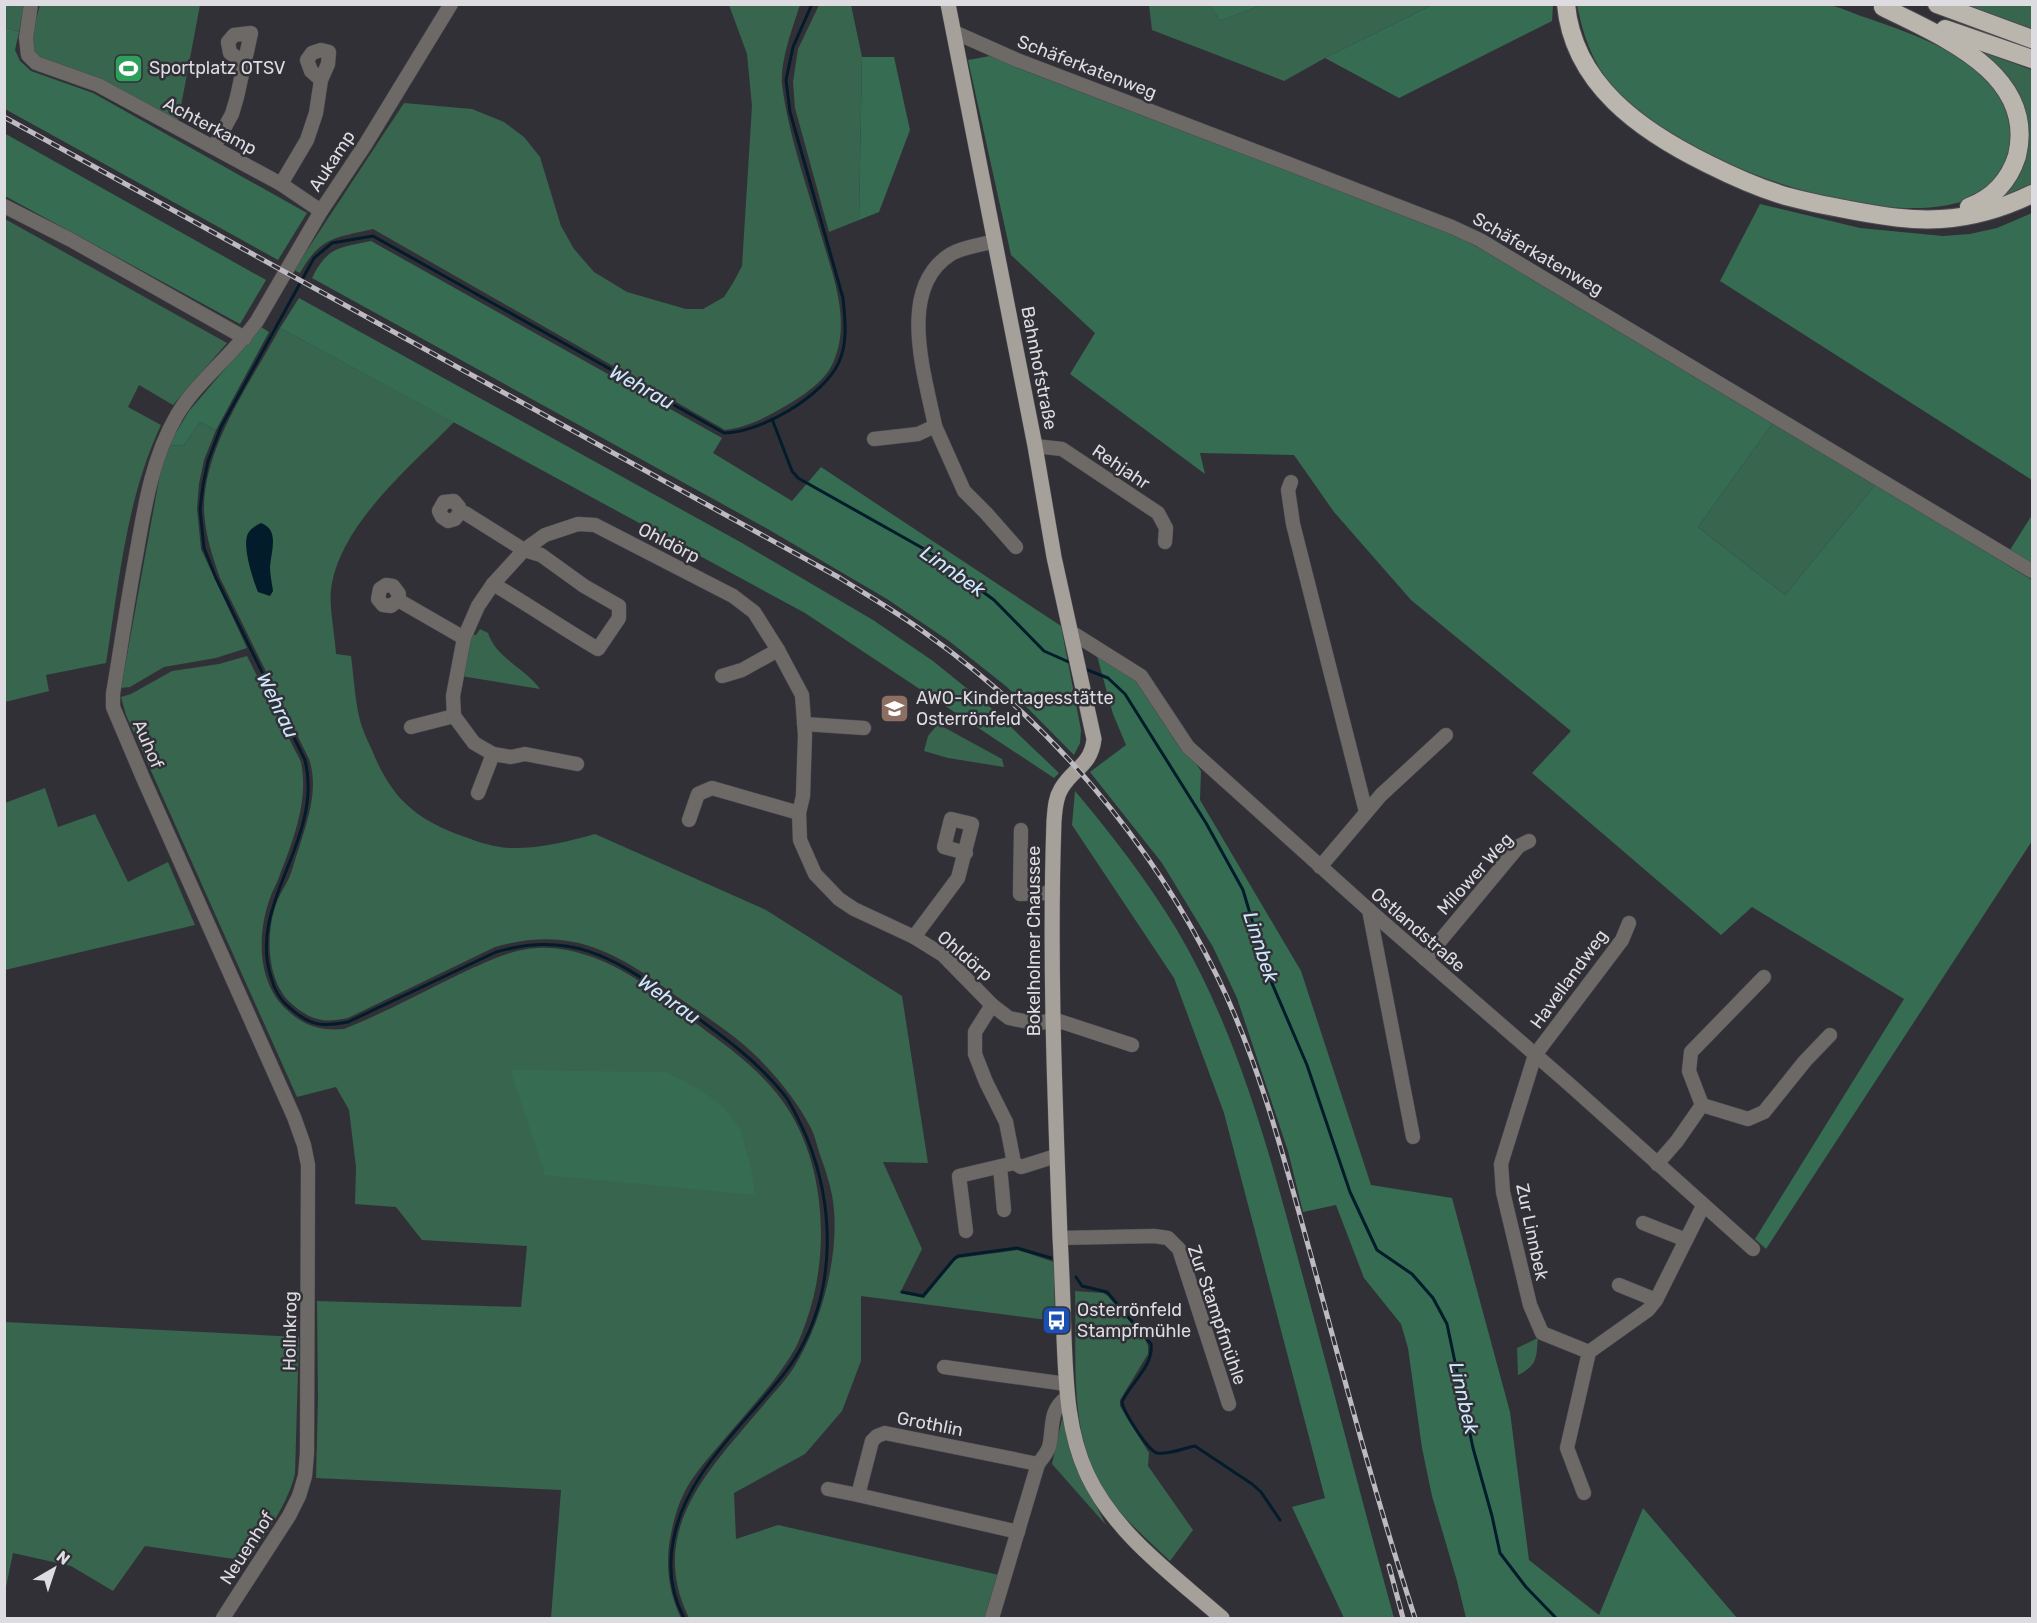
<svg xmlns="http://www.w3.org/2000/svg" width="2037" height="1623" font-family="Rubik,sans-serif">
  <rect width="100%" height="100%" fill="#323037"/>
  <g fill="#37654e">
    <path d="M4,5h20l-5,27 -14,-5z"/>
    <path d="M40,5h160l-22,117 -79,-44 -62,-20c-11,-14 -1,-37 3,-53z"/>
    <path d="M729,5h71c-7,21 -20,57 -18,79 6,50 26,105 40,154 11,38 28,81 13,120 -7,21 -29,36 -48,47 -20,12 -39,22 -62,25l-352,-201c-38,9 -53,8 -73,44l-6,-3 110,-167 68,6 32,13 20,15 16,20 21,69 13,23 20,23 33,20 59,17h17l21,-12 9,-14 9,-17 10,-160 -5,-52z"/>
    <path d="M819,5h32l11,52 -3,163 -30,12 -34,-124 -2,-26 5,-33z"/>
    <path d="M1149,5h61l10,16 42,-16h170l-107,53 -41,23 -132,-51z"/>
    <path d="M1959,5h73v26z"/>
    <path d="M1974,49l58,21v120l-51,21 46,-84c-5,-40 -22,-55 -53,-78z"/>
    <path d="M5,219l222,124 -54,62 -34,-20 -11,22 33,18c-35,74 -42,158 -55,238l-60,12 3,16 -44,11z"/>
    <path d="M280,328l174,94c-44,45 -115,103 -123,168 -2,18 4,45 5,64l15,2c3,22 4,47 10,68 3,9 7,18 11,26 19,48 44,70 93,87 13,5 29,10 44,11 29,1 58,-6 86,-14l171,76 136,86 26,167 -45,-1 39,87 -22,44 24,5 31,-38 4,-2 59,-8 36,12 1,59 -194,-25v65l-19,50 -37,43 -71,39 2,46 42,-14 221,50 -14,43h-296c-44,-90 24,-152 77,-216 9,-11 19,-21 27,-33 29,-46 49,-119 39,-174 -3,-14 -7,-27 -12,-40 -3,-9 -5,-19 -9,-27 -12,-23 -29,-45 -47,-64 -26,-28 -61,-49 -92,-71 -59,-43 -103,-67 -177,-46l-147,71c-24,5 -36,3 -55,-13 -28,-23 -28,-75 -15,-106 3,-7 8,-14 11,-21 4,-9 6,-20 10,-30 9,-29 20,-59 10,-89l-89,-181c-8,-23 -15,-44 -16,-68 -1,-63 47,-128 76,-182z"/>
    <path d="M1775,420l101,64 -91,111 -87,-68z"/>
    <path d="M200,422l16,8 -12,30 -5,24 -2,24 4,41 46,99 -31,10 -52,9 -34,20 -9,1 41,-225 6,-17 16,-1z"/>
    <path d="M480,629l8,4c8,25 37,35 52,56l-79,-13 8,-42 7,1z"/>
    <path d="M247,656l54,106c8,39 -8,79 -22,115 -2,7 -7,14 -9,21 -13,36 -13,84 16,111 17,17 35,22 58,20 40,-16 79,-37 118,-56 24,-11 49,-24 76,-25 16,-1 33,2 48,7 46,14 85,50 123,78 26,19 53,40 72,66 45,60 50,154 25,223 -3,8 -6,17 -10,25 -21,37 -53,69 -80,102 -12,14 -24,28 -32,44 -8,16 -12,34 -15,52 -3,26 1,50 12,73h-130l10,-128 -245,-12 2,-79 -1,-98 204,6 6,-61 -105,-6 -26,-33 -41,-3 1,-37 -7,-57 -13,-23 -39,10 -171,-382 -5,-18 10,-3 41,-23 47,-7z"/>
    <path d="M938,724l64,35 2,8 -56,-9 -24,-7 4,-15z"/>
    <path d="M45,788l13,39 37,-13 33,68 40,-20 27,63 -190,45 -1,-138 2,-1 -1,-28z"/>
    <path d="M1075,1291l28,2 5,3 37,43 3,7v8l-28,46v6l29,47 -1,13 45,64 -23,31c-24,-23 -52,-46 -69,-75 -33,-57 -24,-132 -26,-195z"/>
    <path d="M5,1322l294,15 -4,137c-8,32 -29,59 -47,87l-103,-15 -32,45 -42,-25 -58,-13 -8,39z"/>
    <path d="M1538,1338c-2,20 0,27 -20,37l-1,-27z"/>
    <path d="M1062,1419h3l18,61 23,45 -54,-61z"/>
  </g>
  <g fill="#356c52">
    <path d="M1210,5h52l-42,16z"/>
    <path d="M1432,5h121l-1,16 -153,77 -74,-40z"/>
    <path d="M1577,5c57,0 113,0 170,0 17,0 35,0 53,0 8,0 18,-2 26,0 12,1 24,7 35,11 44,15 93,32 128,63 6,5 20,28 22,36 1,6 0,14 1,21 0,24 -14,49 -36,60 -87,43 -305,-37 -364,-110 -20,-24 -29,-51 -35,-81z"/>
    <path d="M5,27l14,5 -4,18 5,11 11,10 62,22 214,120 -29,47 -273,-151z"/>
    <path d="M990,56l460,177 29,15 296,172 -77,107 87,68 91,-111 156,96v261l-266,408 -11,-10 149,-240 -152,-92 -31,28 -189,-162 39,-42 -160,-131 -77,-88 -40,-57 -94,-2 5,21 -135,-100 25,-41 -84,-78 -43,-195z"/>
    <path d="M862,57h32l16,73 -31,82 -20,8z"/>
    <path d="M4,133l262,147 -26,44 -235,-128z"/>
    <path d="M1760,204l100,24 83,8 27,-2 27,-6 35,-15v267l-312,-199z"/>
    <path d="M371,241l351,197 -9,15 79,48 29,-34 240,159 20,104 -1,13 -6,12 -67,-68 -58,-46 -62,-42 -121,-71 -454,-250c16,-32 27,-30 59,-37z"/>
    <path d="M299,298l443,245 131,77 60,41 58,47 68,65 -5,5 -249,-165 -525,-285z"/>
    <path d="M261,327l8,5 -53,98 -16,-8 -16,23 -16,1 21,-35z"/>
    <path d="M2032,515v48l-22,-13z"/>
    <path d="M1097,656l39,23 65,92 -1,29 101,171 70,214 81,13 58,214 19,148 70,55 44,-107 94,110h-271l-9,-37 -25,-85 -10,-48 -14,-100 -7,-24 -37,-46 -28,-73 -33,7 -15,-61 -51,-153 -24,-51 -51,-84 -72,-91 36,-27 -13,-31z"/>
    <path d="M1075,791c37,44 72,89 102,139 59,100 90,214 120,325 33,121 64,243 97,363h-50l-52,-111 33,-9 -101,-385 -50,-135 -102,-153z"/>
    <path d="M510,1070l156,2 28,14 26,18 20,24 11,39 4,28 -210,-20z"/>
  </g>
  <path fill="#031c2b" d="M261,523c19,7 10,28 9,44 0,8 2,16 3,24l-3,5 -12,-4c-5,-12 -15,-43 -11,-56 2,-7 8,-10 14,-13z"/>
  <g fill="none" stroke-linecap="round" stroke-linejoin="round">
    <g stroke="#031c2b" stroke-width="3">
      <path d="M772,419l20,52 6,7 128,72 68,50 50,51 27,12"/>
      <path d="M1085,669l23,9 17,16 81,129 37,67 25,84 39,91 43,127 27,58 35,24 21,24 14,26 26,124 19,68 8,37 26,34 30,31"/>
      <path d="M1076,1277l6,9 25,6 44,52c3,22 -21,39 -29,58 1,9 26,49 35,51 11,2 27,-5 38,-7l57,38 9,8 19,28"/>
      <path d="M902,1292l21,4 31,-37 4,-3 59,-8 34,10"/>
      <path d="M684,1618c-12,-23 -16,-49 -11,-76 10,-60 57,-104 95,-149 12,-14 24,-28 33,-45 35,-64 33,-143 6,-210 -6,-13 -13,-29 -21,-41 -31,-40 -75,-69 -116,-99 -57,-42 -102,-67 -174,-46l-148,70c-26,5 -38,4 -58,-14 -10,-8 -16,-19 -19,-31 -18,-56 21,-105 33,-158 5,-20 6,-39 1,-59l-89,-182 -12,-30 -4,-39 3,-24 5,-24 13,-34 93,-169 18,-15 41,-7 351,197c36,0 100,-37 115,-71 9,-20 6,-43 4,-64l-53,-186 -4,-32 7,-33 19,-43"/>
    </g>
    <defs>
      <g id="minor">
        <path d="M31,4l-5,34 2,17 8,8 62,22 183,99 40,27"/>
        <path d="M954,32l63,28 267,102 168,65 28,13 552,331"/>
        <path d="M214,147l18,-33 5,-17 14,-64 -17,2 -6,7 2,11 6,4 9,2"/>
        <path d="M281,184l26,-44 9,-27 5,-33 7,-16 1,-12 -8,-2 -9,3 -5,7 4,11 10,9"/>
        <path d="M4,206l67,34 174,98"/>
        <path d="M935,426l29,65 22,22 30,34"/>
        <path d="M874,439l44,-5 17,-8c-10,-51 -39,-138 16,-172 12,-7 30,-9 44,-13"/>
        <path d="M1035,446l27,3 96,64 8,15 -1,14"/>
        <path d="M1291,482l-3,8 5,34 73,288"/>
        <path d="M460,512l-5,7 -7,2 -6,-4 -3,-6 5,-9 10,-1 5,6 1,5 5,1 59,37 17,5 43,31 35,20v12l-21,31c-36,-21 -69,-44 -105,-65"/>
        <path d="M398,600l1,-6 -6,-8 -7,-1 -6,4 -2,10 5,6 8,1 7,-6 66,38"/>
        <path d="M1071,632l70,44 47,71 181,163 200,174 184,165"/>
        <path d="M722,676l20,-6 36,-20"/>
        <path d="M804,724l60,4"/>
        <path d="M411,727l43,-11"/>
        <path d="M577,764l-52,-10 -14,3 -18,-3 -19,-11 -20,-27 -1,-20 11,-58 14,-32 15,-22 31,-34 21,-15 33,-11 17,1 138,71 21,16 24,38 24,45 3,40 -2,61 -4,17 1,27 15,34 24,25 15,10 60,28 29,18 49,50 17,13 29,6 15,-5 79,26"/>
        <path d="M478,793l15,-39"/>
        <path d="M689,820l9,-26 14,-6 87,25"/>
        <path d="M1021,830l-1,64 33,-1"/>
        <path d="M1320,867l61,-72 65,-60"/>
        <path d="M1369,910l44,227"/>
        <path d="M914,937l44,-59 14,-54 -21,-5 -7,28 22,6"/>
        <path d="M1425,959l94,-113 10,-5"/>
        <path d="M992,1005l-17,27v22l11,28 20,40 8,41"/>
        <path d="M1702,1105l-13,-34 2,-19 73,-75"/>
        <path d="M1657,1164l20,-23 25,-36 46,14 16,-7 41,-51 25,-26"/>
        <path d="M1000,1167l4,43"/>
        <path d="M1643,1223l43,17 -30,60"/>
        <path d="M966,1231l-7,-55 55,-13 7,4 35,-11"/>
        <path d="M1060,1238l94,-2 14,2 11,11 50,155"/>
        <path d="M1686,1240l17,-34"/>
        <path d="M1589,1352l59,-42 8,-10 -37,-15"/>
        <path d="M944,1367l122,17"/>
        <path d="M828,1489l30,6"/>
        <path d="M1584,1493l-17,-45 22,-96 -47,-19 -12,-28 -27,-113 -2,-28 34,-109 87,-115 7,-17"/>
        <path d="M1018,1532l-160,-37 14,-54 5,-5 8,-3 153,31"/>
        <path d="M223,1618l66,-102 10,-20 6,-20 2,-23 1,-288 -4,-20 -10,-28 -151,-339 -30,-71v-13c8,-48 15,-96 24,-144 8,-46 16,-94 40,-135 21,-35 56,-60 80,-94l64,-110 44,-66 86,-141"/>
        <path d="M992,1618l46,-154c4,-5 9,-11 11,-17 5,-19 -1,-36 17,-49"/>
      </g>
      <path id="major" d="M948,4l87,442 19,111 40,182c-3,27 -21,29 -33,50 -6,10 -6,21 -7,32 -5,139 1,277 6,416 2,33 3,67 4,100 2,46 3,94 23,137 28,60 86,101 135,144"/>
      <g id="highway">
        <path d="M1566,4c7,80 75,127 142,160 22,11 46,22 71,30 25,8 50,12 76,17 27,5 57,10 86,8 32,-2 62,-11 91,-25"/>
        <path d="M1937,4l95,35"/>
        <path d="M1883,7c57,29 154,66 134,149 -8,25 -24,42 -48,51"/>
        <path d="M1945,29l87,30"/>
      </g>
    </defs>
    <use href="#minor" stroke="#4d4c52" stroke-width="15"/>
    <use href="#major" stroke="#4d4c52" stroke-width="16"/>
    <use href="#highway" stroke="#4d4c52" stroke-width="20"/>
    <use href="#minor" stroke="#6c6966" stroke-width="14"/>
    <use href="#major" stroke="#a5a099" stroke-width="15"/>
    <use href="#highway" stroke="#bbb6ad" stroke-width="18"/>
    <defs>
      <g id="rail">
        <path d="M4,117l836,461c30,19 60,36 88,57 122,87 223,206 289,341 43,88 68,186 94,280 33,122 65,243 104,362"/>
        <path d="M1389,1566l14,52"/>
      </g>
    </defs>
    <use href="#rail" stroke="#bdbbc1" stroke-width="5"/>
    <use href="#rail" stroke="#323037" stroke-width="3" stroke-dasharray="9" stroke-linecap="butt"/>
  </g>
  <defs>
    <symbol id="stadium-square" viewBox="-11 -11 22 22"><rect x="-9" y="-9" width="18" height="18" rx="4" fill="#2e9e5b" stroke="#323037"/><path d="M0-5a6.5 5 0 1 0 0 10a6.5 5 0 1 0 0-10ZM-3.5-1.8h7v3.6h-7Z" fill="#fff"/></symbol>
    <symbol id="school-square" viewBox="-11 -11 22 22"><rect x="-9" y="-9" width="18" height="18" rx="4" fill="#8d6e63" stroke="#323037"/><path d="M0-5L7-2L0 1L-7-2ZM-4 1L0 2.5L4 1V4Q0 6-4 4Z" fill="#fff"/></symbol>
    <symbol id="bus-square" viewBox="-11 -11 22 22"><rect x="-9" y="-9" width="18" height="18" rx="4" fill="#1a4fb4" stroke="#323037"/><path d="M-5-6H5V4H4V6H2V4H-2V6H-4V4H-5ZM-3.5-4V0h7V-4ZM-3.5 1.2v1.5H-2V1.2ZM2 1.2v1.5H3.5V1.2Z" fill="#fff"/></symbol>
  </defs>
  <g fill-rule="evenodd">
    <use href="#stadium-square" x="112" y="52" width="33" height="33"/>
    <use href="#school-square" x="878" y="692" width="33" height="33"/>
    <use href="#bus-square" x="1040" y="1304" width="33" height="33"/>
  </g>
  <g text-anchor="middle" stroke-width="5" stroke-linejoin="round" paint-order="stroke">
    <g font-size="18" fill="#dddce1" stroke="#323037">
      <text transform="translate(1087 67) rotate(21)" y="6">Schäferkatenweg</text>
      <text transform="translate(210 126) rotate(28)" y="6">Achterkamp</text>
      <text transform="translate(332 161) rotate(-57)" y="6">Aukamp</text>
      <text transform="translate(1538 254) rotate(30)" y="6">Schäferkatenweg</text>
      <text transform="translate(1039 368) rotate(79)" y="6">Bahnhofstraße</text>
      <text transform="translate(1121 467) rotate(34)" y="6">Rehjahr</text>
      <text transform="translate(669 543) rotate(27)" y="6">Ohldörp</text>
      <text transform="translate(148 744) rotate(67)" y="6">Auhof</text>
      <text transform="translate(1475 874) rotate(-48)" y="6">Milower Weg</text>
      <text transform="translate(1418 930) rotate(41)" y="6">Ostlandstraße</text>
      <text transform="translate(1034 941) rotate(-90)" y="6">Bokelholmer Chaussee</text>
      <text transform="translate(965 956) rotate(41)" y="6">Ohldörp</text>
      <text transform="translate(1569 979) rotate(-54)" y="6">Havellandweg</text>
      <text transform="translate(1532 1232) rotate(78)" y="6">Zur Linnbek</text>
      <text transform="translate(1217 1315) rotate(71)" y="6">Zur Stampfmühle</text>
      <text transform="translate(290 1331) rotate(-89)" y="6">Hollnkrog</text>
      <text transform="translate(930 1424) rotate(11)" y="6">Grothlin</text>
      <text transform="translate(247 1548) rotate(-57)" y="6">Neuenhof</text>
    </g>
    <g font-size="18" fill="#dddce1" stroke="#323037" text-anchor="start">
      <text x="149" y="74">Sportplatz OTSV</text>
      <text x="916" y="704">AWO-Kindertagesstätte<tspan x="916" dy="21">Osterrönfeld</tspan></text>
      <text x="1077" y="1316">Osterrönfeld<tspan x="1077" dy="21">Stampfmühle</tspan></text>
    </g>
    <g font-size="20" font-style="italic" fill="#cce9fd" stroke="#323037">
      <text transform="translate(642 387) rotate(29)" y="7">Wehrau</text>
      <text transform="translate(953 571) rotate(35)" y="7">Linnbek</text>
      <text transform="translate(278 705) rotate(64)" y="7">Wehrau</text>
      <text transform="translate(1261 947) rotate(72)" y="7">Linnbek</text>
      <text transform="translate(669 999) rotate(35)" y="7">Wehrau</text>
      <text transform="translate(1464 1398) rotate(77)" y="7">Linnbek</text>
    </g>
  </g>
  <rect width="2037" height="1623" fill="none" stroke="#dddce1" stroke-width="12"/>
  <g transform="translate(54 1569) rotate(39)" stroke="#323037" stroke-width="4.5" paint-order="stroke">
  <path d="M0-4.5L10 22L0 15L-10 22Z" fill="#dddce1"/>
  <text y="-9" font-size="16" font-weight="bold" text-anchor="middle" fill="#dddce1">N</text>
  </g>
</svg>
